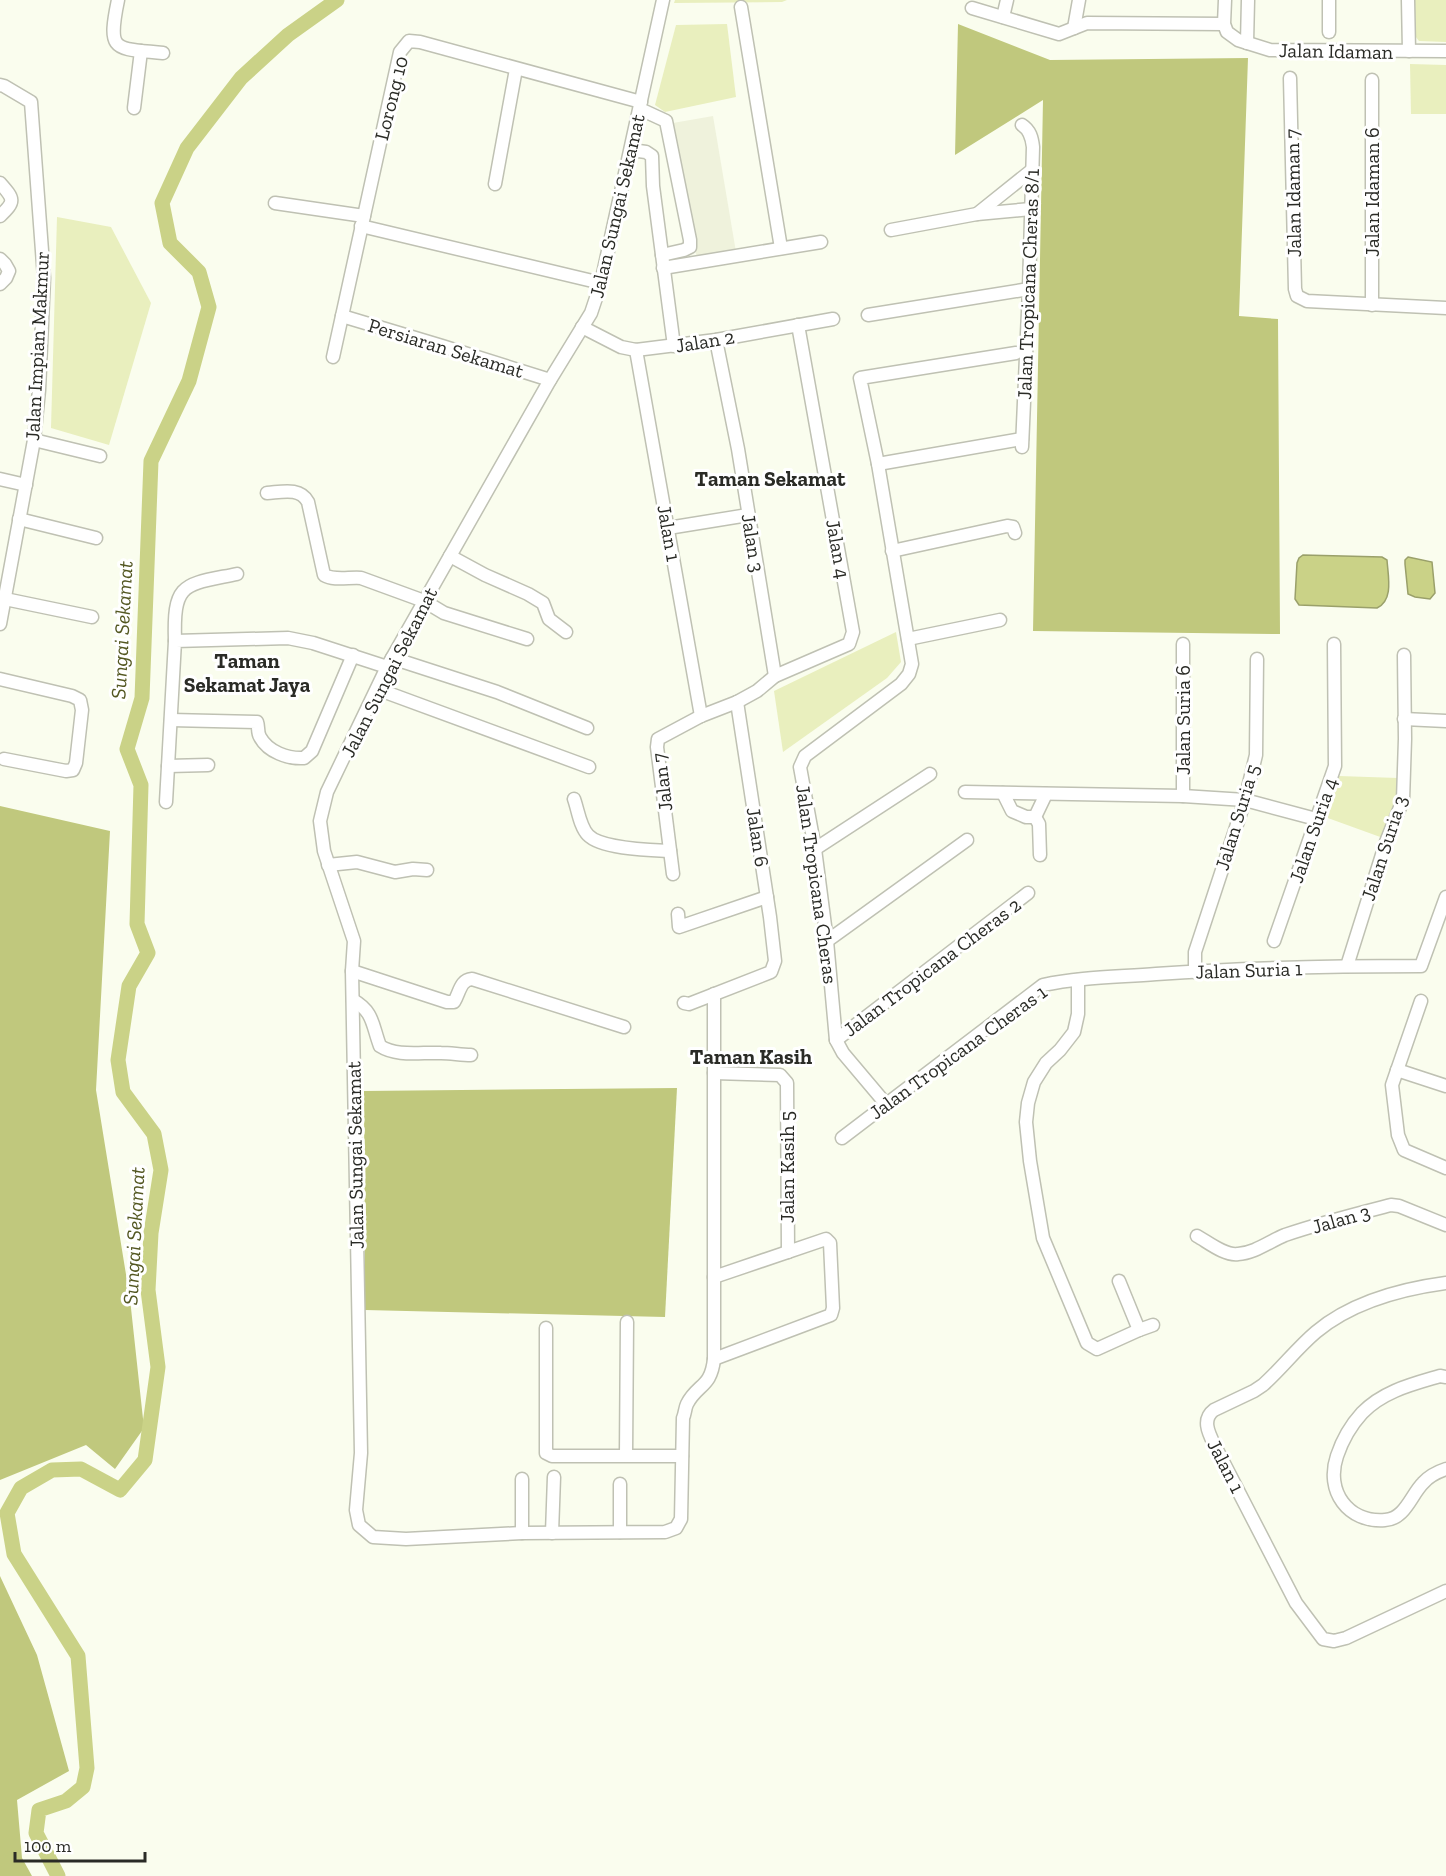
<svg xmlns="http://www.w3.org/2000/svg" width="1446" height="1876" font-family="'Zilla Slab',serif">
  <rect width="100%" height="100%" fill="#fafdee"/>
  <path fill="#eff2dc" d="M713,116l23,136 -39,7 -24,-136z"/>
  <g fill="#e9efbe">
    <path d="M675,0h112l-5,2 -108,1z"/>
    <path d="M1412,0h34v42l-27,-1 -7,-9z"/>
    <path d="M727,24l9,73 -71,15 -10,-7 21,-80z"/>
    <path d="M1410,64l36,1v49h-35z"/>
    <path d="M57,217l54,10 40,76 -42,142 -58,-17z"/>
    <path d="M896,632l5,30 -14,16 -104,74 -9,-61z"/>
    <path d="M1339,776l59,2v19l-15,41 -58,-21z"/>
  </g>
  <g fill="#c0c87d">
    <path d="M958,24l92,36 198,-2 -9,258 39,3 2,315 -247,-3 10,-531 -88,55z"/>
    <path d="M0,806l110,25 -14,259 34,209 14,129 -29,41 -29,-24 -86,35z"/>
    <path d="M677,1088l-12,229 -300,-7 -1,-219z"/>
    <path d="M0,1576l37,79 32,116 -52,29 5,58 10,18h-32z"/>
  </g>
  <g fill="#cad287" stroke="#9aa06a" stroke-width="1.5">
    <path d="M1303,555l79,2 5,3c1,16 7,40 -10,48l-78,-3 -4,-6 2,-36 2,-5z"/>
    <path d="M1408,557l24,5 3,31 -5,6 -15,-2 -7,-3 -3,-30v-4z"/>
  </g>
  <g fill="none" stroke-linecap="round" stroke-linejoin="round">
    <path stroke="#cad287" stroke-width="15" d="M58,1876l-22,-43 3,-23 27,-9 17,-14 4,-19 -9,-112 -64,-102 -7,-41 14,-25 31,-18 29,-1 39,21 25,-30 13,-93 -10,-77 3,-57 10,-63 -7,-36 -31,-42 -5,-32 11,-74 19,-33 -11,-29 4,-139 -14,-36 15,-51 9,-237 38,-80 20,-74 -10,-35 -29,-29 -8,-40 25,-55 54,-70 47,-43 49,-35"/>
    <defs>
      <g id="minor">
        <path d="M118,0c-11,53 -4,48 45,53"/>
        <path d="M663,0l-62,283 -10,30 -41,67 -163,287 -60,125 -7,29 4,30 30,90 -2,30 9,482 -5,57 3,15 14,12 33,2 116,-6 143,-1 11,-4 5,-9 2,-101c2,-4 2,-10 4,-14 10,-20 24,-16 27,-45v-365"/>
        <path d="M1225,0l-1,24 3,8 11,8 32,10 176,1"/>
        <path d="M1408,0l1,51"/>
        <path d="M741,7l40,241"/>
        <path d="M972,8l87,26 28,-11 137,1"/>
        <path d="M1003,17l4,-17"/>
        <path d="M1074,28l5,-28"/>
        <path d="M1329,32v-32"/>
        <path d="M1247,43l1,-43"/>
        <path d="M1290,78l5,211 2,7 10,5 139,7"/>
        <path d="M1372,80v225"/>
        <path d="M0,85l4,1 27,16 13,176 -5,112 -5,50 -34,184"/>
        <path d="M134,108l7,-57"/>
        <path d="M640,109l26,12 24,119v7l-6,3 -22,5"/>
        <path d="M1022,125c8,5 10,13 11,22l-4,142 -7,158"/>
        <path d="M631,150l15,2 6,4 1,30 21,160"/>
        <path d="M0,183c14,16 16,18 0,33"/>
        <path d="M495,184l21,-115"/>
        <path d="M275,203l89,13"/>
        <path d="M977,214l55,-44"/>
        <path d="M361,226l240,57"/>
        <path d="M891,230l86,-16 54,-5"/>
        <path d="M0,259l5,5 4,7 -3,7 -6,6"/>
        <path d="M663,268l158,-26"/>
        <path d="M868,315l161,-26"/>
        <path d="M342,316l100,30 108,34"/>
        <path d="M582,327l39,20 15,3 80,-10 117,-21"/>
        <path d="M716,340l22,109 37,227"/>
        <path d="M636,350l65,366"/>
        <path d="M333,357l67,-305 9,-11 11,1 221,60"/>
        <path d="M34,440l66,16"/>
        <path d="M878,464l144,-25"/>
        <path d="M0,479l26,6"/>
        <path d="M267,493c15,-1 33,-6 41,9l16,73c10,6 25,2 37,3l63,23 20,12 83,26"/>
        <path d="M19,519l77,19"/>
        <path d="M668,528l80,-13"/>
        <path d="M892,551l115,-25 6,1 2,6"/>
        <path d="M450,556l35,19 43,19 15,9 6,16 17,13"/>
        <path d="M5,599l87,18"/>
        <path d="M908,639l92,-19"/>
        <path d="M175,641c-2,-60 9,-56 62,-67"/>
        <path d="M392,658l105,34 90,36"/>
        <path d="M0,679l72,17 8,4 2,10 -6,53 -3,7 -7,1 -62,-12"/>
        <path d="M377,689l212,78"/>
        <path d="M1404,719l42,2"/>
        <path d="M171,720l86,2c2,5 0,10 3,15 8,15 28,22 44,21l8,-7 41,-96"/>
        <path d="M168,766l40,-1"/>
        <path d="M965,792l218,4 62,4 71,19"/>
        <path d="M1003,793l9,18 14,6h9l11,-23"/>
        <path d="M1183,796v-152"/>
        <path d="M574,799c4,11 6,28 14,36 13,14 63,15 82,16"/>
        <path d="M166,802l9,-161 113,-3 25,5 74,24"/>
        <path d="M1035,817l4,7 1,31"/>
        <path d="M815,849l115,-75"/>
        <path d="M328,865l29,-3 38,10 18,-3 14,1"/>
        <path d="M673,874l-16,-127 1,-8 43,-23 36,-14 20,-11 18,-15 74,-32 4,-12 -55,-307"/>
        <path d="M678,914l1,13 88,-30"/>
        <path d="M827,941l140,-101"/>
        <path d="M1274,941l61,-175 -1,-122"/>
        <path d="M1347,966l39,-124 17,-42 2,-61 -1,-84"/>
        <path d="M352,971l95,31h7c6,-10 6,-22 18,-23l152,48"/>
        <path d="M1195,972v-20l50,-152 11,-45 1,-96"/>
        <path d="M1078,980v34l-4,18 -14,18 -14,13 -12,19 -6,21 -2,19 4,39 13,77 44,105 10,6 42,-19 -20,-49"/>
        <path d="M353,1000c21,12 19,25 27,46 17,11 41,6 61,7 10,0 20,2 30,2"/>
        <path d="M1421,1001l-29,84 6,50 6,15 42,18"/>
        <path d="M684,1003l5,1 82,-32 4,-11 -5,-44 -33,-215"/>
        <path d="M836,1040l192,-147"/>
        <path d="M1397,1070l49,16"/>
        <path d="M714,1073l66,2 7,8 1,169"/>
        <path d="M886,1104l-43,-51 -7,-13 -9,-99 -12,-92 -15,-82 5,-11 96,-72 8,-10 3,-10 -34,-200 -18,-86 156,-25"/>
        <path d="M842,1138l201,-153c36,-8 75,-8 113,-11 88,-6 176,-8 265,-8l25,-69"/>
        <path d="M1197,1236c11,6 28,20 41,18 17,-1 32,-13 47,-19 35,-12 71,-21 106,-30l8,1 47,19"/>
        <path d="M714,1277l112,-38 4,4 3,65 -2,7 -117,44"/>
        <path d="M1446,1283c-45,6 -94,19 -130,49 -19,16 -34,36 -53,53l-9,6 -40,19c-12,9 -6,22 0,34l82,159 27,36 11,2 12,-3 100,-47"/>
        <path d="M546,1328v125l6,3h130"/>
        <path d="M1139,1330l14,-5"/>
        <path d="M1446,1377l-6,-1c-27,8 -57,15 -78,37 -11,12 -20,28 -25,43 -12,35 11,67 48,64 20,-1 26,-25 38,-37 6,-7 14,-11 23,-14"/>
        <path d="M626,1455l1,-133"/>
        <path d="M522,1479v54"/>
        <path d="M620,1532v-48"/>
        <path d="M552,1533l2,-56"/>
      </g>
    </defs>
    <use href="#minor" stroke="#bfc1b3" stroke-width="15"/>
    <use href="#minor" stroke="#fff" stroke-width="12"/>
  </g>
  <g text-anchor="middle" stroke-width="6" stroke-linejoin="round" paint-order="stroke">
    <g font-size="20" fill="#2a2b26" stroke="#fff">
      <text transform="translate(1336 51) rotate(1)" y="7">Jalan Idaman</text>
      <text transform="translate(391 98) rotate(-76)" y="7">Lorong 10</text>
      <text transform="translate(1372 192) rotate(-90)" y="7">Jalan Idaman 6</text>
      <text transform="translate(1293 193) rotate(-91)" y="7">Jalan Idaman 7</text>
      <text transform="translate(617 206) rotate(-77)" y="7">Jalan Sungai Sekamat</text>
      <text transform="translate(1028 284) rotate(-88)" y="7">Jalan Tropicana Cheras 8/1</text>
      <text transform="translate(705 341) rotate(-9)" y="7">Jalan 2</text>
      <text transform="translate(37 346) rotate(-87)" y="7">Jalan Impian Makmur</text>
      <text transform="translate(446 348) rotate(17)" y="7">Persiaran Sekamat</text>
      <text transform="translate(669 533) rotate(80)" y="7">Jalan 1</text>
      <text transform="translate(753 543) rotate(81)" y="7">Jalan 3</text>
      <text transform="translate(838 549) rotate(80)" y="7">Jalan 4</text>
      <text transform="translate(389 672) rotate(-63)" y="7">Jalan Sungai Sekamat</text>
      <text transform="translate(1183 720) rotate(-90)" y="7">Jalan Suria 6</text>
      <text transform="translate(662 782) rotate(-97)" y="7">Jalan 7</text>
      <text transform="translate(1237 817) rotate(-73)" y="7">Jalan Suria 5</text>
      <text transform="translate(1313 830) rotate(-71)" y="7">Jalan Suria 4</text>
      <text transform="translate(758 837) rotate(81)" y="7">Jalan 6</text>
      <text transform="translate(1384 848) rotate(-72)" y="7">Jalan Suria 3</text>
      <text transform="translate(817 884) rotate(82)" y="7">Jalan Tropicana Cheras</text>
      <text transform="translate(932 967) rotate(-37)" y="7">Jalan Tropicana Cheras 2</text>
      <text transform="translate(1249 970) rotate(-2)" y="7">Jalan Suria 1</text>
      <text transform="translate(958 1052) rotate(-36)" y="7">Jalan Tropicana Cheras 1</text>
      <text transform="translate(355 1155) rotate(-91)" y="7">Jalan Sungai Sekamat</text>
      <text transform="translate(787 1167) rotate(-90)" y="7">Jalan Kasih 5</text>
      <text transform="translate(1341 1219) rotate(-16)" y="7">Jalan 3</text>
      <text transform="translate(1226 1466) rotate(63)" y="7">Jalan 1</text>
    </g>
    <g font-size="21" font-weight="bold" fill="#2a2b26" stroke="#fff">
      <text x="770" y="486">Taman Sekamat</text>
      <text x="247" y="668">Taman<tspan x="247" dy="24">Sekamat Jaya</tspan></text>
      <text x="751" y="1064">Taman Kasih</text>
    </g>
    <g font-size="21" font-style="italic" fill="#535721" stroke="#fff">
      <text transform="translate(122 630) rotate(-87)" y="7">Sungai Sekamat</text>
      <text transform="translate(134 1236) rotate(-87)" y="7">Sungai Sekamat</text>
    </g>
  </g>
  <path d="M15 1852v9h130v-9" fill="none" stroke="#2a2b26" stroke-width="3"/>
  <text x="24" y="1852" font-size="18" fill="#2a2b26" stroke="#ffffff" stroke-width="4.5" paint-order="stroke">100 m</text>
</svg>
